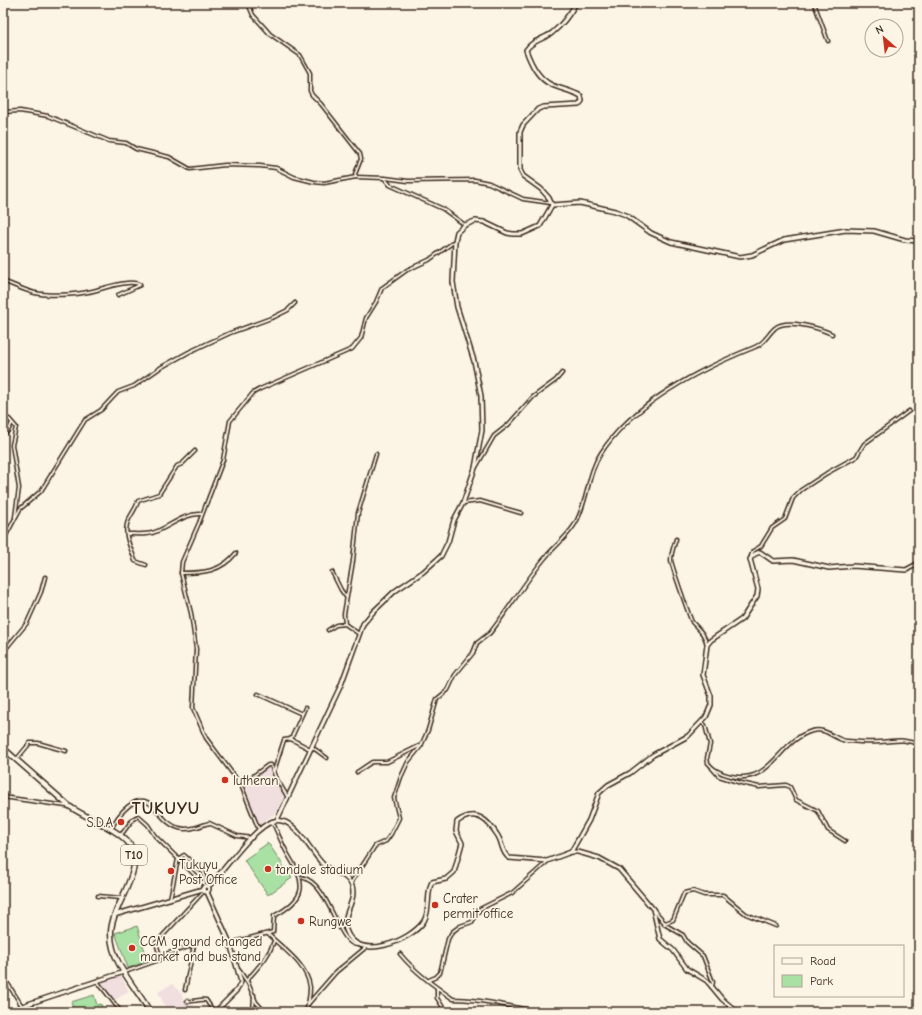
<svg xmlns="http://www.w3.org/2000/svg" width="922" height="1015" font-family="'Comic Neue',sans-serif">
  <rect width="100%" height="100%" fill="#fcf5e5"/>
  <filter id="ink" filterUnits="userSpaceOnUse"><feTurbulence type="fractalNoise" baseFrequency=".025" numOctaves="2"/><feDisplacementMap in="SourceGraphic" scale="8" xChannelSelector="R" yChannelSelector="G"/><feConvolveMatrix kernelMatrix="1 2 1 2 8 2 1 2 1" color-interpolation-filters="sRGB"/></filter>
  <g filter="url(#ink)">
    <g fill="#f1dfe0">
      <path d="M268,766l17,29 -8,17 -18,13 -15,-41z"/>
      <path d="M119,971l10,21 -16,9 -12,-21z"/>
      <path d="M172,984l10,10 2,8 7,3 6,7h-40l9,-4 -8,-16z"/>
    </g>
    <g fill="#a9e0a4" stroke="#728561">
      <path d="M268,843l24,35 -24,17 -24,-35z"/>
      <path d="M137,926l11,35 -20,7 -13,-35z"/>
      <path d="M94,995l3,10 4,-1 2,8h-24l-1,-2 -4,1 -3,-9z"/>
    </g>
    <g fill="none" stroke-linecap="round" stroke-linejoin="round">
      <defs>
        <g id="street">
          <path d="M253,3l-3,5 3,7 17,19 30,21 10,18v18l2,4 9,9 39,50 1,5 -6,15 1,3"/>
          <path d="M814,3l14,38"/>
          <path d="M3,112l17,-1 28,5 61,25 17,2 10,6 33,8 21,12 35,-4 35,1 16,2 18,9 20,5 10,1 32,-6 28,1 6,7 53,24 22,16"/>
          <path d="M385,178l23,3 67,-1 14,3 34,16 28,4"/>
          <path d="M3,281c10,4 23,10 32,12 14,3 39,2 53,-1 12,-2 42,-14 52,-7l-22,10"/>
          <path d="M3,418l6,1 7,8 -4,18 7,43 -4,29"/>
          <path d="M3,434l5,-3 4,-8"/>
          <path d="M476,467l18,-31 14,-11 25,-28 23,-17 6,-7"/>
          <path d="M463,503l17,-2 41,12"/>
          <path d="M127,534c8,0 18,1 25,-1 17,-5 31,-20 49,-19"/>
          <path d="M676,539c-2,7 -5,14 -5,21 0,4 19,58 21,62 7,8 13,12 15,23"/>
          <path d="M3,541l17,-32 21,-18 44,-71 16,-10 17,-18 16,-6 26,-18 29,-16 41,-19 44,-16 14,-7 7,-7"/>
          <path d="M751,556l2,-5 8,-5 11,-18 13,-9 8,-21 8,-8 26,-17 29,-16 8,-13 45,-33"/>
          <path d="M146,565l-11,-4c-3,-12 -11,-23 -8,-37 2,-8 9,-14 11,-23l21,-7 18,-28 5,-2 13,-13"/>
          <path d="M332,572l9,18 5,7"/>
          <path d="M181,573c22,0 40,-1 55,-20"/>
          <path d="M328,630l8,-5 9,-1"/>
          <path d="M359,634l-14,-10 -1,-10 9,-53 5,-48 18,-59"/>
          <path d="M3,652l24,-29 14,-31 4,-15"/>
          <path d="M258,694l44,20"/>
          <path d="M702,723l3,2 5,19 -3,14 1,5c6,8 14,11 23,13 41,9 47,-35 81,-45 15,-4 22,9 35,10 11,1 22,2 33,1 15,-1 25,-4 39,3"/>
          <path d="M291,739l14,-31"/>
          <path d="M312,747l15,11"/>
          <path d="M16,760l14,-17h8l28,8"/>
          <path d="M712,768l7,8 22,7 18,4 27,-2 4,2 6,13 22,11 10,19 17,11"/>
          <path d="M274,771l10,-31 7,-1 19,10"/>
          <path d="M357,772l15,-10h15l32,-16"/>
          <path d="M241,785l27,-20h3l4,11 12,20"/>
          <path d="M3,797l63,9"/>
          <path d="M111,829c7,-14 25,-39 42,-23 7,8 15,19 26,22 10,3 21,-2 30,-5l28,13 15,2"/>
          <path d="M259,830l-18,-45 -35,-47 -13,-30 3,-59 -5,-36 -10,-40 1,-11 17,-39 24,-63 7,-39 23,-28 7,-4 92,-40 9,-11 5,-20 10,-16 6,-14 25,-18 22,-10 26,-19"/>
          <path d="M121,835l12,-16 5,-3 10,9 7,11 51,50"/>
          <path d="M301,877c30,6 36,69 57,68"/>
          <path d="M351,883l24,-37 11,-5 5,-7 8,-16 -5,-20 7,-21 7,-15 13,-16 7,-16 9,-31 11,-9 7,-15 18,-22 4,-10 13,-10c19,-24 35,-51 55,-75 10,-12 22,-21 30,-34 13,-22 12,-50 26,-71 33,-51 99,-84 154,-106 10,-4 13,-13 20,-19 11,-10 44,0 57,6"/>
          <path d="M98,896l23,2"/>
          <path d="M170,899l8,-40 6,-4 20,18v11"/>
          <path d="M653,909l8,9"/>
          <path d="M661,919l4,4 8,-3 11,-27 9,-2 11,4h19l23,19 30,12"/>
          <path d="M664,924l19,11 4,7 16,14 10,26 -1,4"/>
          <path d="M268,934c15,15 39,30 42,53 0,7 -2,18 -4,25"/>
          <path d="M230,943l43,-11 1,-16c30,-16 34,-30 16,-58 -7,-11 -12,-25 -18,-37"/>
          <path d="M400,954c16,19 33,31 53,45 20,0 37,3 56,7 10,3 19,2 28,6"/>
          <path d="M160,956l34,-11 -9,45"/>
          <path d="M239,970l9,13 8,19 9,10"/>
          <path d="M125,972l34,-12 1,-4 -4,-13 48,-52"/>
          <path d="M3,976l19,30"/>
          <path d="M247,980c10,-12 22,-23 27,-39"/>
          <path d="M429,980l7,-3 4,-4 8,-34 4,-7 8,-6 12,-4 8,-13 32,-16 35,-31"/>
          <path d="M97,981l24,31"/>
          <path d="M437,988v10l9,14"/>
          <path d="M187,1001c7,1 12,-2 19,-1l8,12"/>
          <path d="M308,1004l28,-32 29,-24"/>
          <path d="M221,1012v-6"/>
          <path d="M253,1012l1,-17"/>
        </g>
        <g id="secondary">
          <path d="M552,205l28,-2 35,8 11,4 25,18 20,9 69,15 12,-2 32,-15 62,-10 28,1 31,9 14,1"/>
          <path d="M277,820l64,-135 22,-61 10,-12 22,-21 28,-19 18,-16 7,-14 6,-22 9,-17 12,-35 7,-38 -1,-34 -7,-35 -17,-54 -4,-25 2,-41 2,-9 8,-7 10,-4 9,1 23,11 6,1h9l18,-8 12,-21 -3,-7 -8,-9 -18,-13 -3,-6v-38l3,-7 15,-16 6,-2 35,-2 3,-4 -1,-5c-9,-5 -20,-7 -29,-11 -14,-6 -21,-21 -26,-35 5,-9 18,-11 26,-17 10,-8 18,-19 24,-30"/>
          <path d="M571,852l18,-32 10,-27 9,-8 22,-12 23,-18 35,-19 18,-19 5,-12v-9l-8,-21 4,-30 4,-5 31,-21 15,-23 1,-7 -8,-30 5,-5 5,-2 13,9 20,-1 36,8 24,-2 53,4 13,-7"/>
          <circle cx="206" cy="889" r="3"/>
          <path d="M208,887c17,-17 45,-60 66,-66 21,-6 37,33 50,44 9,8 24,9 28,21 5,15 -11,29 -6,44 11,33 65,11 78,-9 7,-12 2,-29 8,-39l14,-3 8,-7 8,-29 -6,-12 1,-9c19,-14 31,-2 41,14 5,8 3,16 11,22l38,3 24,-9h7l21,6 20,11 34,40 7,30 13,11 14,19 20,12 15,18 15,13"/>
          <path d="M207,892l23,51 11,39 -4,8 -22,22"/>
          <path d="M114,915l89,-26"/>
          <path d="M9,1012l13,-6 102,-34"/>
        </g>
        <path id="highway" d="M3,748l66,58c18,13 49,22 61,39 17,24 -20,62 -19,89 0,30 26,54 39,78"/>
      </defs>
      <use href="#street" stroke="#3b2a1e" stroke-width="5"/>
      <use href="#secondary" stroke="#3b2a1e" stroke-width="6"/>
      <use href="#highway" stroke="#3b2a1e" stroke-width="7"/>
      <use href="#street" stroke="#fcf5e5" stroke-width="2"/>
      <use href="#secondary" stroke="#fcf5e5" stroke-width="3"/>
      <use href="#highway" stroke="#fcf5e5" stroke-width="4"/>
    </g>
  </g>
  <g fill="#c8321e" stroke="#fcf5e5" stroke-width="1.5">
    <circle cx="225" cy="780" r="4"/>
    <circle cx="121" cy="822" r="4"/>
    <circle cx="268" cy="869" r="4"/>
    <circle cx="171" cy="871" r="4"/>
    <circle cx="435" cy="905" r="4"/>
    <circle cx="301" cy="921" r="4"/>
    <circle cx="132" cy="948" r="4"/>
  </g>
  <g text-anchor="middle" stroke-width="3.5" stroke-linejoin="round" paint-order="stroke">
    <rect fill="#fcf5e5" stroke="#75675a" stroke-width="1" x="121" y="845" width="26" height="20" rx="3"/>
    <g font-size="12" font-weight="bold" fill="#3b2a1e">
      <text x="134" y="859">T10</text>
    </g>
    <g font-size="13" fill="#3b2a1e" stroke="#fcf5e5" text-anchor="start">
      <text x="233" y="785">lutheran</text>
      <text x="113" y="827" text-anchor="end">S.D.A</text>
      <text x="179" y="869">Tukuyu<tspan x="179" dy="15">Post Office</tspan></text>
      <text x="276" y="874">tandale stadium</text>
      <text x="443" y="903">Crater<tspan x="443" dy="15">permit office</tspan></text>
      <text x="309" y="926">Rungwe</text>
      <text x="140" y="946">CCM ground changed<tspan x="140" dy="15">market and bus stand</tspan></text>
    </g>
    <g font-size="17" font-weight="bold" letter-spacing="1" fill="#3b2a1e" stroke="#fcf5e5">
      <text x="166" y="814">TUKUYU</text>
    </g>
  </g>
  <rect width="922" height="1015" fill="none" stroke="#fcf5e5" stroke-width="16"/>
  <rect x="8" y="8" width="906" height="999" fill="none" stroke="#3b2a1e" stroke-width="1.5" filter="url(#ink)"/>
  <rect x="774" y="945" width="130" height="52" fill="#fcf5e5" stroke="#afa495"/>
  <rect x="782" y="958" width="20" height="6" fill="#fcf5e5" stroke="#afa495"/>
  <text x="810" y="965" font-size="12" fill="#3b2a1e">Road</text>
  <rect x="782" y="975" width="20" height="12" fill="#a9e0a4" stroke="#afa495"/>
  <text x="810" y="985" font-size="12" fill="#3b2a1e">Park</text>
  <g transform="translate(884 38) rotate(332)"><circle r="19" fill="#fcf5e5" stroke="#afa495"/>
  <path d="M0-3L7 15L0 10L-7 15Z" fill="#c8321e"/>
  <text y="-6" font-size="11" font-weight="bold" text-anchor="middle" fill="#3b2a1e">N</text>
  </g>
</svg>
